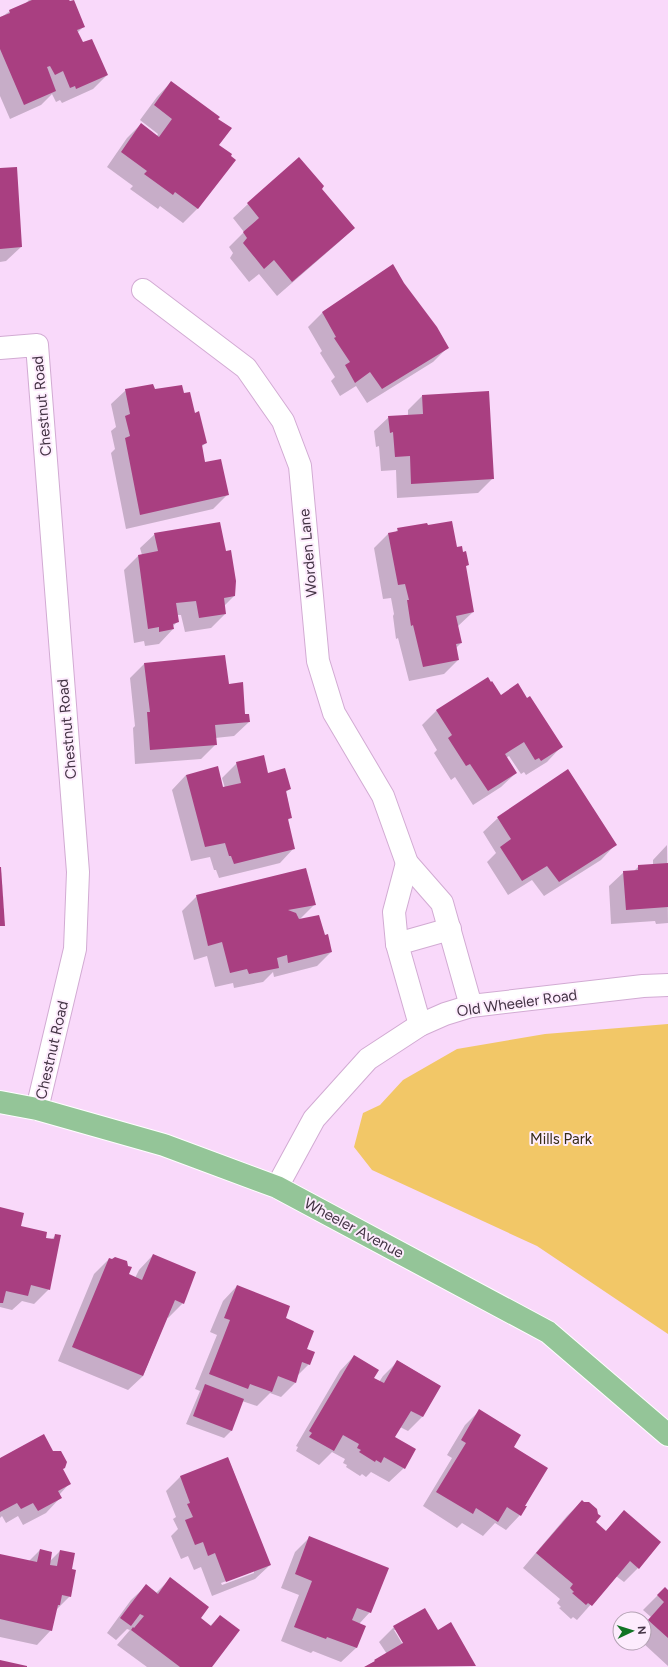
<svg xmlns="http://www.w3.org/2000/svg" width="668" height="1667" font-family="Figtree,sans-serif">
  <rect width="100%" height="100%" fill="#f9d9fa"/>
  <path fill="#f2c767" d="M668,1024v310l-131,-88 -165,-76 -18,-23 9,-34 17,-8 23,-25 54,-31 88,-15z"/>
  <g fill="#0003" fill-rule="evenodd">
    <path d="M29,0h39l16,26 -7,7 5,11 25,31 -14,14 -31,14 -2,-3 -4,2 -4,-8 -11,11 -31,14 -10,-23v-78l10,-7 14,-6z"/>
    <path d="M171,82l46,37 -19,89 -15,15 -23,-17 -2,3 -28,-20 3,-3 -26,-19 20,-29 14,-14 16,12 1,-2 -18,-14 17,-23z"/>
    <path d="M0,169l21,78 -15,14 -6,1z"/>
    <path d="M321,189l33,39 -15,14 -62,54 -18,-22 -10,8 -19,-24 3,-5 -4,-6 15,-15 -11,-14 15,-14z"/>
    <path d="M393,266l10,18 45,63 -15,15 -66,41 -11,-17 -16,10 -9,-15 4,-4 -15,-24 2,-2 -14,-24 14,-14z"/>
    <path d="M126,390h28l40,24 12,29 -5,4 4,16 22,32 -14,14 -87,20 -15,-76 4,-4 -4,-18 5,-4 -5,-23z"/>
    <path d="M422,396l71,82 -15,15 -81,5 -1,-28 -15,1 -2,-25 -3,1 -2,-16 15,-14 19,-1v-6z"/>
    <path d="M398,529l58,20 7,4 5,11 -3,3 8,45 -16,15 4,16 -5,5 2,12 -14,14 -35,7 -11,-43 -2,1 -3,-23 1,-2 -3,-16 -8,1 -9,-51 14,-14 7,-1z"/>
    <path d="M155,534l79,62 -10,10 1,8 -14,14 -26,4 -4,-17h-4l1,6 -5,5v3l-14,15 -14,2 -1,-5 -10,2 -10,-73 14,-14 4,-1 -2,-7z"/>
    <path d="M144,664l84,21 21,37 -15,14 -19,2 1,6 -15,15 -66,5 -2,-36 2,-2 -5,-48z"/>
    <path d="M487,679l14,17 26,3 34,48 -14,15 -21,13 -2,-3 -3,2 -12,-18 -3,2 10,15 -15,14 -28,18 -18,-28 -4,3 -17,-27 3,-3 -15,-25 14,-14z"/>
    <path d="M237,763l30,11 22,15 -3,3 5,25 -4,4 7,27 -14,15 -61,15 -3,-8h-2l-4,-13 -19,4 -19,-71 14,-15 36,14 3,-1 -3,-10z"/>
    <path d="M498,818l117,27 -14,15 -57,36 -12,-16 -24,15 -21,-33 9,-9 -13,-21z"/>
    <path d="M667,845l1,78 -12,1 -1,-3 -44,3 -2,-38 15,-14 10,-1 5,-5 14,-1v-5z"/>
    <path d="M197,896l118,8 -16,16 25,16 7,16 -14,14 -43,11 -1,-5 -10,10 -29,6 -1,-5 -18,4 -8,-31 -13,4 -12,-49z"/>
    <path d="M0,1208l19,19 26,11 6,2 5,-5 -7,54 -15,15 -12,-3 -10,9 -12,-3z"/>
    <path d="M153,1255l30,48 -15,15 -1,-1 -24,59 -15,14 -70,-29 36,-87 15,-15 18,16 8,3 4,-8z"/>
    <path d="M237,1286l47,32 25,46 -12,12 -2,7 -14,14 -11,-4 -13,13 -15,-5 -11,30 -7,7 -38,-14 14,-33 -5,-2 22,-54 -7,-3 13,-31z"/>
    <path d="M354,1356l19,22 6,4 4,-6 15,-15 42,25 -18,31 -14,14 -8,-4 -6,10 10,31 -15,14 -18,-10 -5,5 -4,-3 -2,2 -14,-9 1,-2 -4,-2 2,-4 -13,-7 -13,13 -23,-14 2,-4 -2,-1 44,-75z"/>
    <path d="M479,1411l33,37 11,58 -3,9 -14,15 -11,-7 -12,13 -21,-13 -5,5 -34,-22 29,-48 -5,-3 18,-30z"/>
    <path d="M228,1458l42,107 -15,14 -43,17 -11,-29 -7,3 -6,-14 -7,3 -10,-23 7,-7 -5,-10 3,-2 -10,-26 14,-14zM254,1571v2l-32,12 -1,-2z"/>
    <path d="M0,1459l62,11 7,14 -10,11 1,3 -14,15 -23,12 -5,-9 -12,7 -4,-7 -2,2z"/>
    <path d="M582,1501l12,22 11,9 19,-20 14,56 -14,14 -8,-6 -39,44 -4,-3 -2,2 -12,-11 2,-1 -4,-4 3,-4 -37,-31 44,-52z"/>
    <path d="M310,1537l60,75 -11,12 5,2 -8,22 -15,14 -28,-11 -2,2 -30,-12 18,-46 -18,-7 14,-36z"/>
    <path d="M40,1550l9,12 11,-11 11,19 -1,26 -14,14 -5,20 -14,15 -37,-8v-82l29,6z"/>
    <path d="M170,1579l30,39 10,8 10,-10 -9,51h-64l-30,-22 13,-15 -3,-1 -11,11 -9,-7 24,-33 15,-14 10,7z"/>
    <path d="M665,1588l3,3v75l-25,-23 1,-19 7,-7 -8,-7z"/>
    <path d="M394,1627l81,39 -110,1 22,-13 -8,-12zM394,1630h3l9,17 -1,1z"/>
  </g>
  <g fill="#a93f81">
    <path d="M32,0h37l1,1 4,-1 11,27 -8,3 6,12 9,-3 16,36 -32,14 -1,-3 -5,2 -7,-17 -8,4 -5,-9 -3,1 9,24 -32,14 -24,-56v-32l10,-4 -1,-3z"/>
    <path d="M171,81l49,36 -2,2 14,9 -13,17 13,9 -1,2 5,4 -38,49 -23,-17 -2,3 -29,-21 3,-3 -26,-19 20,-29 18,14 13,-18 -18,-14z"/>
    <path d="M299,157l25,29 -2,3 33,39 -63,54 -18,-22 -10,9 -21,-26 4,-5 -4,-6 16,-14 -12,-15z"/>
    <path d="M17,167l5,80 -22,2v-81z"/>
    <path d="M393,264l11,19 33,44 12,21 -67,41 -12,-17 -15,11 -10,-18 5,-3 -16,-24 2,-1 -14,-25z"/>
    <path d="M153,384l2,5 27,-4 2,8 6,-1 5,21 4,-2 8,32 -5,2 3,17 16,-3 8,36 -89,20 -15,-77 5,-2 -5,-20 5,-2 -5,-25z"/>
    <path d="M489,391l5,88 -83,5 -1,-28 -15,1 -2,-25 -3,1 -2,-17 35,-2 -1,-19z"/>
    <path d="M452,521l5,26 5,-1 1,6 3,-1 3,14 -3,1 8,46 -18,4 6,27 -6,1 3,16 -36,7 -10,-42 -2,1 -4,-26h2l-4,-16 -7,1 -10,-52 10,-2 -1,-3 30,-5 1,2z"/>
    <path d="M220,522l6,29 5,-1 5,31 -1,15 -11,2 2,16 -27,4 -3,-17 -20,2 3,19 -6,2 1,5 -15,3v-5l-11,2 -10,-74 20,-4 -4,-18z"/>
    <path d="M225,655l4,29 14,-2 2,32h4l1,8 -35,3 2,20 -67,5 -3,-38h3l-6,-49z"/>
    <path d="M488,677l3,5 1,-1 9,14 17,-12 9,15 3,-2 33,51 -22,14 -2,-3 -4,2 -11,-18 -19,12 12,19 -29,18 -18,-27 -4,2 -18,-28 4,-3 -16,-25z"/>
    <path d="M264,755l4,18 17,-5 6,21 -5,2 6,27 -4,1 7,30 -61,15 -3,-8h-2l-4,-13 -20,4 -19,-72 32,-9 5,21 18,-4 -5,-21z"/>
    <path d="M568,769l49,76 -58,37 -12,-16 -25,15 -22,-34 11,-8 -14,-22z"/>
    <path d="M668,863v44l-42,3 -3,-39 15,-1v-5z"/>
    <path d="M0,867h1l4,59h-5z"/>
    <path d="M306,868l10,37 -28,5 8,3 3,6 20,-4 6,20 3,-1 4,18 -44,11 -1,-8 -10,3 2,10 -30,6 -2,-5 -17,4 -8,-31 -14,4 -12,-51z"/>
    <path d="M0,1207l24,6 -3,13 26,6 -1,6 8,1 1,-5 6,1 -11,55 -19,-5 -3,11 -22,-5 -3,12h-3z"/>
    <path d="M153,1254l43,18 -12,32 -9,-4 -32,76 -71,-29 37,-89 3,1 3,-2 12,4 1,5 4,1 -3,7 13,6z"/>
    <path d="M237,1285l53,21 -4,12 28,13 -7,18 8,3 -5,13 -8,-3 -6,21 -18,-7 -6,16 -22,-8 -2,5 -39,-15 21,-54 -6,-2z"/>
    <path d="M354,1355l25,15 -5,8 10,5 13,-23 44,26 -18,31 -12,-6 -16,26 21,12 -11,20 -21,-12 -3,6 -5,-3 -1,2 -16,-10 2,-2 -4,-2 2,-4 -16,-9 -9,16 -25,-14 3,-4 -3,-2z"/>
    <path d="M205,1384l39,15 -12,32 -39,-15z"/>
    <path d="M479,1409l42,26 -7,12 34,21 -23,38h2l-6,10 -14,-9 -9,15 -22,-14 -3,6 -37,-22 30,-49 -5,-3z"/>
    <path d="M44,1434l9,17h8l6,11 -2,6 -2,1 8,15 -13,7 4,7 -24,13 -5,-8 -12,6 -4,-6 -17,9v-54z"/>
    <path d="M228,1457l43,108 -45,17 -11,-29 -7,3 -5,-14 -8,3 -10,-25 8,-3 -6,-13 3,-1 -10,-27z"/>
    <path d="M582,1500l2,2h5l8,7 1,5 3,2 -5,6 10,9 18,-21 37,32 -22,27 -9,-8 -38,45 -4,-3 -2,2 -14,-12 2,-1 -4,-4 3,-4 -37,-31z"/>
    <path d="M309,1536l80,32 -18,45 -14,-5 -5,12 14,6 -9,22 -30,-11 -1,2 -32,-12 18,-46 -17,-7z"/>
    <path d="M40,1549l12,3 -2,13 7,1 3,-16 15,3 -3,16 4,1 -5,27 -9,-2 -2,10h-2l-6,26 -52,-12v-65l37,8z"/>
    <path d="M170,1577l39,30 -8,11 10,8 9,-11 20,15 -28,37h-32l-49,-37 2,-3 1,1 10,-12 -4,-2 -9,12 -11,-8 26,-34 12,10z"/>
    <path d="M665,1587l3,3v48l-20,-18 16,-18 -7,-7z"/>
    <path d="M425,1608l13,22 13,-8 25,44 -112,1 11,-6 -1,-1 29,-17 -10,-17z"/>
    <path d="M0,1660l27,6v1h-27z"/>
  </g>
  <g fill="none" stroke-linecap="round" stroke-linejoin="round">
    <defs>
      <g id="minor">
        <path d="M143,290l103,78 37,53 17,45 18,195 16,52 49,83 24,67 35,40 29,103"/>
        <path d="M0,348l37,-3 41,527 -3,77 -38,160"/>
        <path d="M407,863l-13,49 3,32 23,81"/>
        <path d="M397,944l53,-15"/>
        <path d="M277,1187l37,-68 54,-60 52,-34 25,-11 26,-8 172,-20 25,-1"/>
      </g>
      <path id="major" d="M0,1102l37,7 127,36 113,42 271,145 120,103"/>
    </defs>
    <use href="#minor" stroke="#d2abd3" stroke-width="24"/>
    <use href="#major" stroke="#fff" stroke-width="24"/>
    <use href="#minor" stroke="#fff" stroke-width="22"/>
    <use href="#major" stroke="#94c598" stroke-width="22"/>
  </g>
  <g text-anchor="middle" stroke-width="4" stroke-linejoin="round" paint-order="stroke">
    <g font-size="15" fill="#443445" stroke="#fdecfd">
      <text transform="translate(42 406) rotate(-95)" y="5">Chestnut Road</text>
      <text transform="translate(308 553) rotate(-95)" y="5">Worden Lane</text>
      <text transform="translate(67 729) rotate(-95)" y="5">Chestnut Road</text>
      <text transform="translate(517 1003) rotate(-8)" y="5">Old Wheeler Road</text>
      <text transform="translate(52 1050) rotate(-77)" y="5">Chestnut Road</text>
      <text transform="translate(354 1228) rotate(28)" y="5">Wheeler Avenue</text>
    </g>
    <g font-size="15" fill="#372d17" stroke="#fdecfd">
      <text x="561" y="1144">Mills Park</text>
    </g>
  </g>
  <g transform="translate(632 1631) rotate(86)"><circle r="19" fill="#fdecfd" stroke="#b3a2b3"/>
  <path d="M0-3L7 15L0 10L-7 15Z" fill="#117424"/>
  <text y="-6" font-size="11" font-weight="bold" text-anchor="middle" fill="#443445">N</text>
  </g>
</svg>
